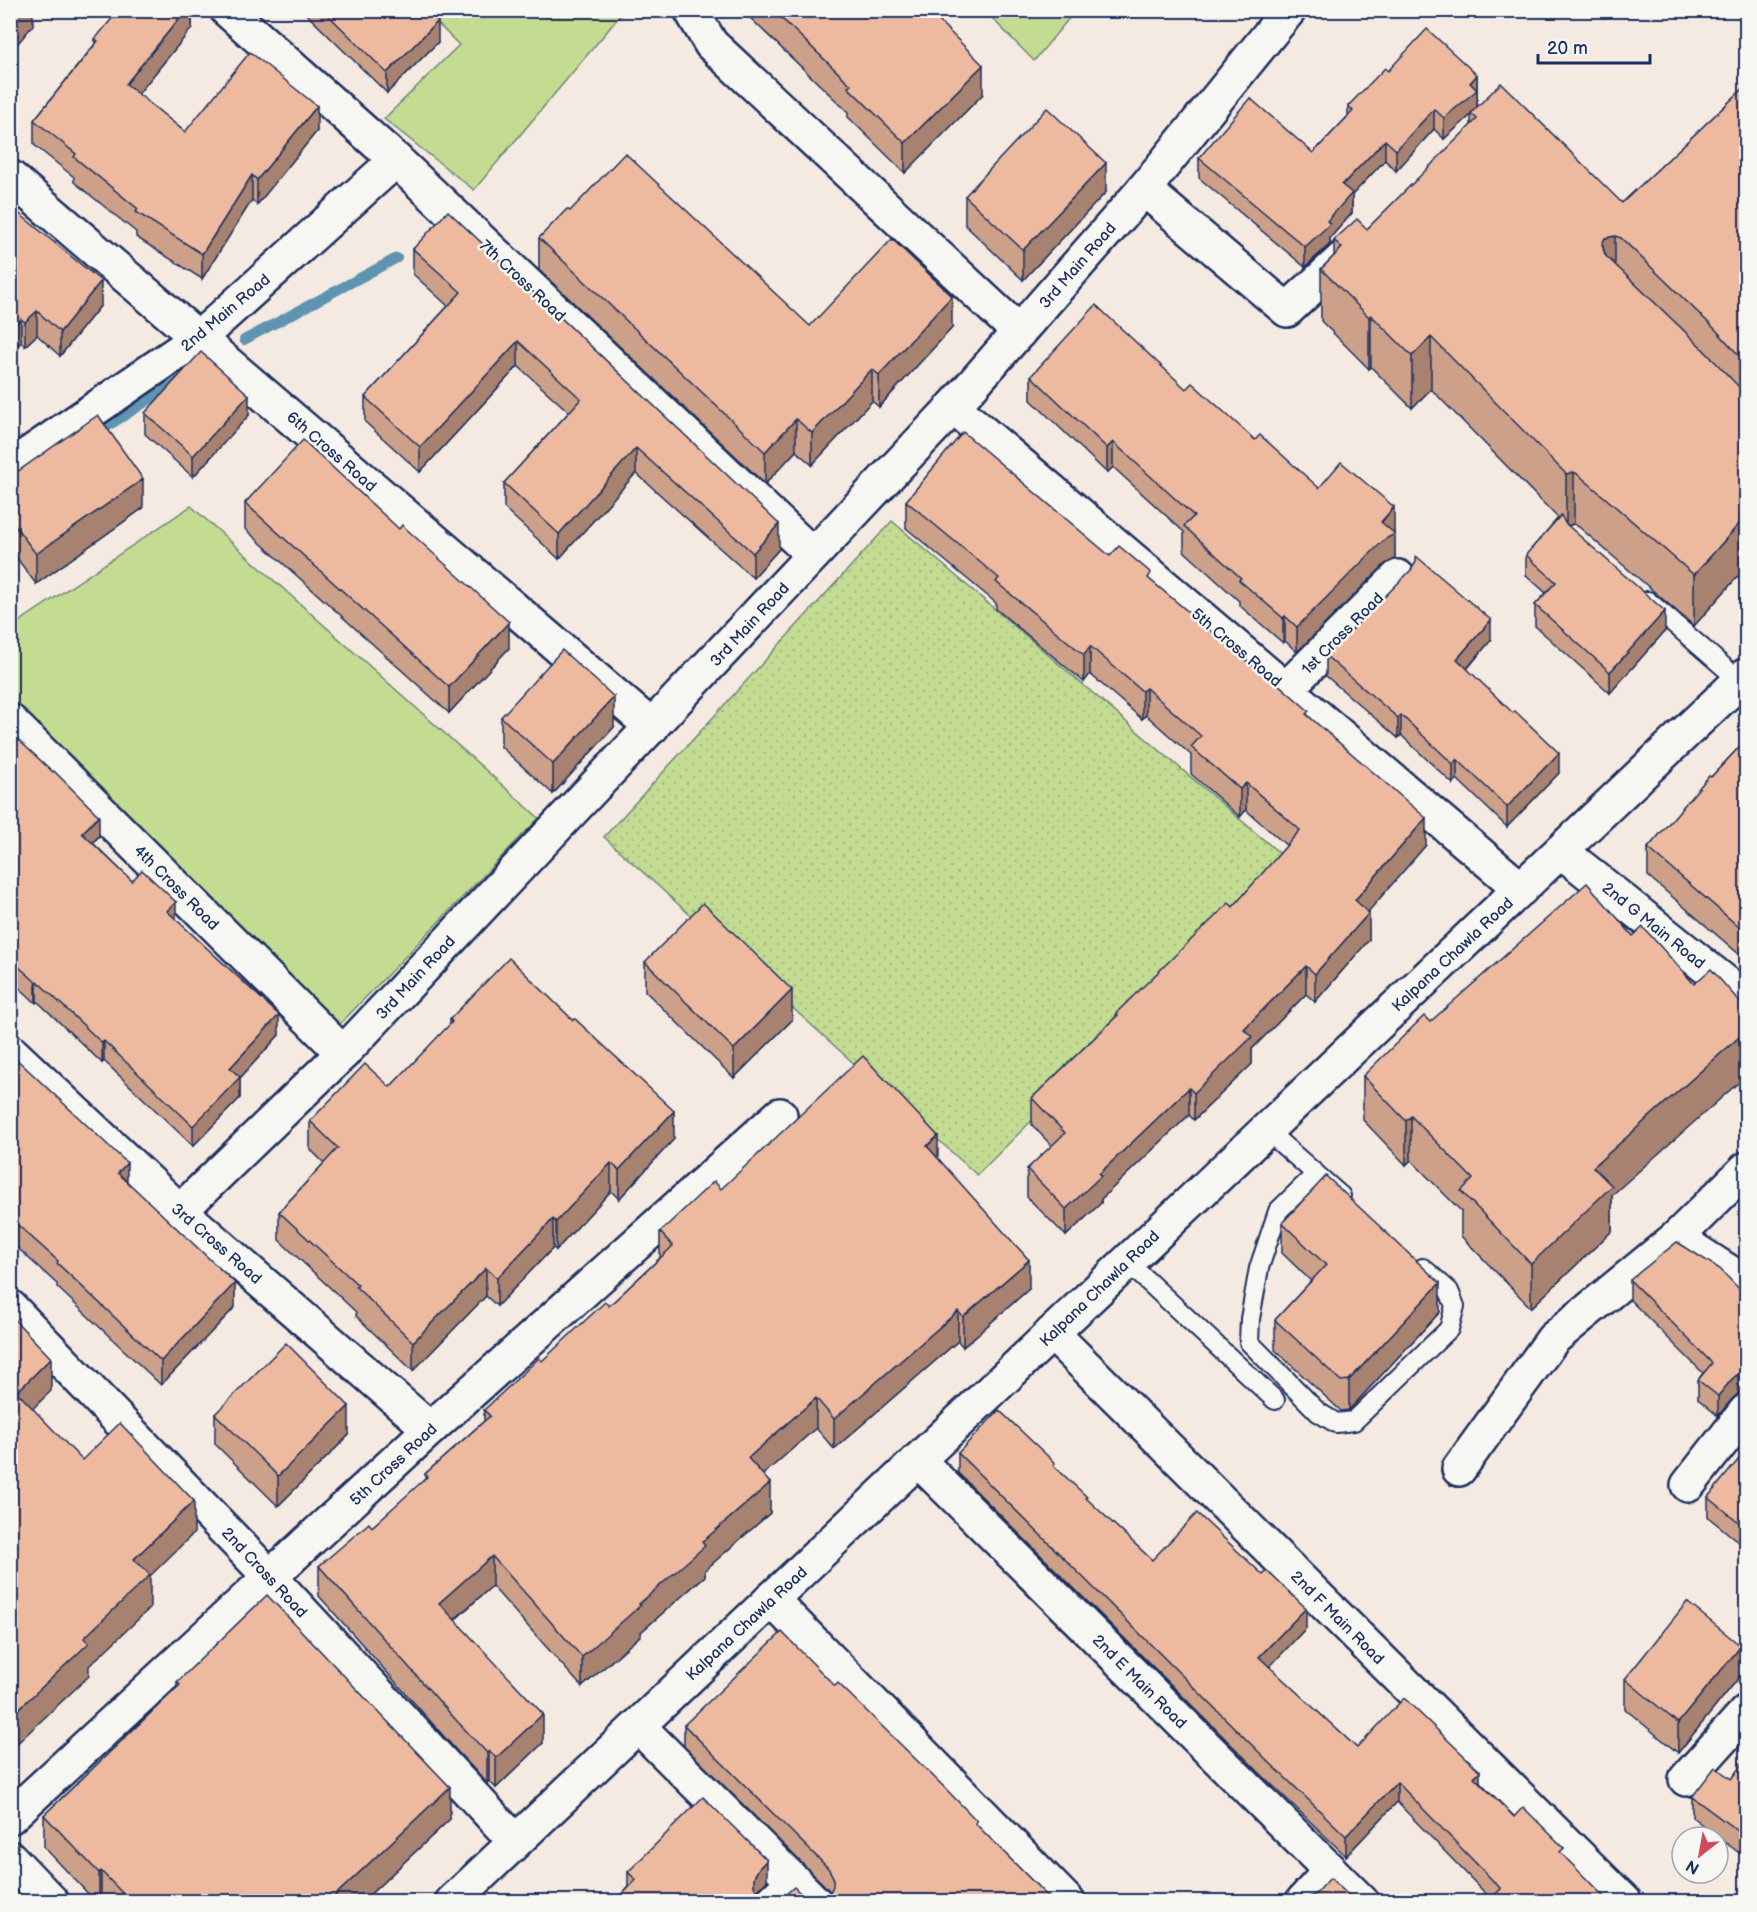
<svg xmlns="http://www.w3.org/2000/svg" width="1757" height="1912" font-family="'Balsamiq Sans',sans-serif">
  <defs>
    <pattern id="park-dots" width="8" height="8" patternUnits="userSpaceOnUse" patternTransform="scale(1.5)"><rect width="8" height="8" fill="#c3dc92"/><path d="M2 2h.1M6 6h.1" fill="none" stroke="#a7bd80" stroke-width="1.8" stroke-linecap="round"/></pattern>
  </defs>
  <rect width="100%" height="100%" fill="#f4eae1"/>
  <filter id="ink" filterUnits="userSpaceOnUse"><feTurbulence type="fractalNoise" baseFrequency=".0167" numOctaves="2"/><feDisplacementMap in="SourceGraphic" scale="12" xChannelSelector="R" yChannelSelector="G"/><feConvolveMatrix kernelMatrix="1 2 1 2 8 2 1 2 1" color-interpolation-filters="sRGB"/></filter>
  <g filter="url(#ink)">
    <g fill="#c3dc92" stroke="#6f8678" stroke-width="1.5">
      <path d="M425,11h199l-150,179 -90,-71 75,-74z"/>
      <path d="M985,11h90l-41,50z"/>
      <path d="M191,506l348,312 -200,207 -328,-321 -1,-76z"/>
    </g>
    <path fill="url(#park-dots)" stroke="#6f8678" stroke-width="1.5" d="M892,521l399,342 -314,312 -373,-338z"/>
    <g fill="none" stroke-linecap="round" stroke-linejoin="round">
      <g stroke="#5e93b2" stroke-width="10">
        <path d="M244,340l153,-82"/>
        <path d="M94,435l86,-55"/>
      </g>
      <defs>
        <g id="lane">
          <path d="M1648,601l92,80"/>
          <path d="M1266,1130l75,66"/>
          <path d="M1316,1174l-38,37 -19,57 -9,51 -1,23 69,70 18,11 18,-2 95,-92 6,-23 -6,-15 -26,-23"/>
          <path d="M1127,1262l148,138"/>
        </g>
        <g id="street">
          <path d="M227,10l169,150 417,395"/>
          <path d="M691,10l20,34 308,288"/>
          <path d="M10,177l642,550"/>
          <path d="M1144,189l143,121 67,-62"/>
          <path d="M953,407l568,482"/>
          <path d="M10,467l190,-130 196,-177"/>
          <path d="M1286,689l112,-112"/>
          <path d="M10,721l333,332"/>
          <path d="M1561,851l185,148"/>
          <path d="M10,1051l170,160 250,218"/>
          <path d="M180,1211l163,-158 610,-646 191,-218 145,-179"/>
          <path d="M1676,1238l70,45"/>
          <path d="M10,1307l261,271 244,263"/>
          <path d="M1052,1333l573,569"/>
          <path d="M918,1460l444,442"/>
          <path d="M1459,1469l94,-130 123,-101 70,-69"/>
          <path d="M1688,1485l58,-74"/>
          <path d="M771,1599l297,303"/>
          <path d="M638,1726l177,176"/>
          <path d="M1686,1779l60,-67"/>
          <path d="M10,1817l420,-388 350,-314"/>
          <path d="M10,1858l42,44"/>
          <path d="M772,1902l22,-21"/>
          <path d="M1302,1902l28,-31"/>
        </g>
        <path id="secondary" d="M452,1902l1294,-1227"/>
      </defs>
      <use href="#lane" stroke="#1b2f5e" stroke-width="22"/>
      <use href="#street" stroke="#1b2f5e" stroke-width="38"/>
      <use href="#secondary" stroke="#1b2f5e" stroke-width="38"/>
      <use href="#lane" stroke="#f6f6f2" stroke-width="18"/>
      <use href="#street" stroke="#f6f6f2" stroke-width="33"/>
      <use href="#secondary" stroke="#f6f6f2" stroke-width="33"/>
    </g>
    <g fill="#cda089" stroke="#1b2f5e" stroke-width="1.5">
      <path d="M192,10v18l-54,66 47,38 132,-1 -60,74 -5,-5 -50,79 -66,-42v-5l-62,-50v-5l-40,-32v-25l61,-76v-5z"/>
      <path d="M302,10h125l11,32 -51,51z"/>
      <path d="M746,10h182l55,84 -78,79 -57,-56v-5l-102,-98z"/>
      <path d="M1388,71l89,4v33l145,95 124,-117v481l-52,59 -115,-99 -5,-3 -7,2 98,105 -55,62 -75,-67v-21l11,-12 -20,-18v-20l32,-37 -127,-129 -19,19 -41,-41 -2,2 -48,-48v-52l13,-13v-16l33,-11 104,-103v-11l-27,24 -10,-10 -38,42 -11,-11 -33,35v18l-22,25v6l-25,23 -106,-89v-20l114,-5 35,-37v-10z"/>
      <path d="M1106,192l-83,88 -58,-55v-29z"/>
      <path d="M10,206l91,99 -41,51 -23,-21 -12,11 -4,-4 -11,13z"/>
      <path d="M570,211l240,115 142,2 -73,79 -7,-6 -60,64 -16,-14 -31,33 -226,-214v-32z"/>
      <path d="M413,249l366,300 -26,29 -117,-105 -77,86 -55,-51v-25l65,-71 -51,-46 -98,106 -55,-50v-25l83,-91 -35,-32z"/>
      <path d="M1031,376l155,13 133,99 75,44 1,27 -10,5 -88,88 -12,-11 -2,2 -44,-38v-4l-55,-50v-19l-71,-65 -6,6 -76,-73z"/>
      <path d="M145,413l104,2 -56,62 -48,-43z"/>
      <path d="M10,477l133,31 -107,76 -26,-35z"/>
      <path d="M906,501l204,55 41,25 158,135 117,129 -58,66 1,29 -54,62 -9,-8 -54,55v15l-58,56 -5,-5 -88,84v4l-35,33 -39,-39v-28l25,-23 -20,-21v-27l84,-81v-4l117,-106 54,-61 -41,-36 -6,7 -49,-43v-19l-45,-40 -4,4 -52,-45 -6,8 -88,-73v-6l-90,-75z"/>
      <path d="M245,503l264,145 -60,65 -204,-184z"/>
      <path d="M1491,640l-24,29 92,104 -52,54 -50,-48 -4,5 -52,-49 -3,3 -72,-62v-20z"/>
      <path d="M501,717l113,10 -61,67 -52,-47z"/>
      <path d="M10,732l89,104 -6,7 39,38 44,38 103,116 -39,43v20l-47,48 -89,-85 -2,2 -65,-62 -1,2 -26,-24z"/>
      <path d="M1746,740v220l-98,-84v-28l63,-71z"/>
      <path d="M645,962l147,58 -58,58 -89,-87z"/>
      <path d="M450,1019l224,120 -55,60 -8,-8 -55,59 -3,-2 -56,58 -11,-10 -73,75 -57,-55v-4l-77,-72v-28l45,-49 -14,-14v-28l80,-34 60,-62z"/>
      <path d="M10,1053l117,129 108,125 -74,78 -104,-98v-3l-47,-43z"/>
      <path d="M1363,1076l249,119v36l-81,77 -70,-72v-25l-50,-51 -5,5 -43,-45z"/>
      <path d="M938,1158l91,131 -66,58 -5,-6 -124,108 -18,-21 -54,47 8,38 -65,57v6l-64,56v3l-59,52 -90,-101 -37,34 88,123 -47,45 -7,-7 -2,2 -31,-33 -137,-154v-30l53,-39 53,-47v-6l59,-53v-11l125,-104 51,-48v-26l61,-43z"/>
      <path d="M1282,1223l158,89 -91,98 -8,1 -66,-61v-30l36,-39 -29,-28z"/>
      <path d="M1630,1280l116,16 -2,97 -6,1 -6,5 -14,17 -20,-17v-19l5,-7 -73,-73z"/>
      <path d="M215,1414l134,21 -71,71 -63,-62z"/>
      <path d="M958,1453l97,14 32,33 65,60 154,68 -37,39 88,81 123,34 34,35 50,31 -74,50 -93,-96 -51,54 -77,-74 -311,-309z"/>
      <path d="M1746,1457v91l-38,-31v-20z"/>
      <path d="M1741,1675l-63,78 -53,-44v-30z"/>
      <path d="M177,1682l273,137 -88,83h-266l-52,-55v-32l133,-127z"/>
      <path d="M835,1686l142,140 76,76h-438l13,-14v-16l139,9 -10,11 2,3 8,4 9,1 26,-5 9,5 9,-1 9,-5 1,-2 -2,-3 -144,-143v-21z"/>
      <path d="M1746,1759v99l-54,-41v-20l39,-18z"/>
    </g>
    <g fill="#a7826f" stroke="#1b2f5e" stroke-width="1.5">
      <path d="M23,10h10v15l-23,28v-28z"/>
      <path d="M186,10h6v18l-66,81v-25z"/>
      <path d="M438,21v21l-51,51v-20z"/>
      <path d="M983,65v29l-78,79v-30z"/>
      <path d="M1477,75v35l-6,3v2l-27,24v-21l26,-35z"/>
      <path d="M317,106v25l-60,74v-25z"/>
      <path d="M1434,109v20l-38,42v-21z"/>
      <path d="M1385,140v20l-33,35v18l-22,25v6l-25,23v-20l37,-62z"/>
      <path d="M1106,163v29l-83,88v-30z"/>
      <path d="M252,175v25l-50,79v-25z"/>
      <path d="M1615,236v51l-13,-43 3,-6z"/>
      <path d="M101,281v24l-41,51v-24z"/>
      <path d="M952,296v32l-73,79v-32z"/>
      <path d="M37,311v24l-12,11v-24z"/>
      <path d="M1371,315v52l-2,2v-52z"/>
      <path d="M21,319v23l-11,13v-24z"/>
      <path d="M1431,337v52l-19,19v-52z"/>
      <path d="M518,341v25l-98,106v-25z"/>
      <path d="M872,369v32l-60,64v-32z"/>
      <path d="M249,395v20l-56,62v-21z"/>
      <path d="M796,419v32l-31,33v-32z"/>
      <path d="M1113,442v25l-6,6v-25z"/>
      <path d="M636,448v25l-77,86v-25z"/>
      <path d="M1574,472v52l-8,2v-52z"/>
      <path d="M143,479v29l-107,76v-30z"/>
      <path d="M1394,507v25l1,2v25l-10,5 -88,88v-25z"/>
      <path d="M1746,516v51l-52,59v-51z"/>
      <path d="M779,524v25l-26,29v-25z"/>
      <path d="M1665,611v20l-55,62v-21z"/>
      <path d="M1285,616v25l-2,2v-25z"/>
      <path d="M1491,620v20l-34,40v-21z"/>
      <path d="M509,622v26l-60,65v-26z"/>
      <path d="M1090,646v28l-6,8v-27z"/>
      <path d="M1146,688v27l-4,4v-28z"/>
      <path d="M614,697v30l-61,67v-30z"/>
      <path d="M1401,715v20l-3,3v-20z"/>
      <path d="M1559,753v20l-52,54v-20z"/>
      <path d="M1457,759v20l-4,5v-20z"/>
      <path d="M1246,783v27l-6,7v-28z"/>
      <path d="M99,816v20l-17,17v-20z"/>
      <path d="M1426,818v27l-71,82v-27z"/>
      <path d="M176,902v20l-9,-11z"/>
      <path d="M1369,913v27l-54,62v-28z"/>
      <path d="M1306,966v28l-54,55v15l-58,56v-27l50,-64z"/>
      <path d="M37,981v20l-1,2v-21z"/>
      <path d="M792,990v30l-58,58v-29z"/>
      <path d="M279,1015v20l-39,43v20l-47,48v-20l37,-58z"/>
      <path d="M1746,1031v45l-134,119v36l-81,77v-44l62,-97z"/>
      <path d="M104,1041v20l-2,2v-20z"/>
      <path d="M1189,1088v27l-88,84v4l-35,33v-27l33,-35z"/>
      <path d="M674,1111v28l-55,60v-29z"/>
      <path d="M1411,1116v44l-5,5v-44z"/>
      <path d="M938,1136v29l-11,-19z"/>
      <path d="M127,1163v24l-9,-14z"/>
      <path d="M611,1163v28l-55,59v-28z"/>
      <path d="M553,1219v29l-56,58v-28z"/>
      <path d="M1029,1260v29l-66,58v-30z"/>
      <path d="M486,1268v28l-73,75v-29z"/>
      <path d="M235,1283v24l-74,78v-24z"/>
      <path d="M1440,1283v29l-91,98v-30z"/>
      <path d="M958,1311v30l-124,108v-30z"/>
      <path d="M51,1358v33l-34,33v-32z"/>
      <path d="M1746,1370v19l-2,4v-20z"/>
      <path d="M1738,1374v20l-6,5 -14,17v-20l14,-17z"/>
      <path d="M816,1398v30l-68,60v-30z"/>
      <path d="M349,1406v29l-71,71v-30z"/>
      <path d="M770,1483v30l-65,57v6l-64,56v3l-59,52v-30l57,-53 63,-62z"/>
      <path d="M194,1501v32l-44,43v32l-61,58v10l-79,74v-33l74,-79 50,-79z"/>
      <path d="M492,1556v30l-53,47v-30z"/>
      <path d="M1306,1608v20l-47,50v-21z"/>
      <path d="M1741,1646v29l-63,78v-30z"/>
      <path d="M543,1714v29l-47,45v-30z"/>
      <path d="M489,1751v30l-2,2v-30z"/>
      <path d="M1480,1771v20l-6,-14z"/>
      <path d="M1397,1782v20l-51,54v-20z"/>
      <path d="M450,1787v32l-88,83h-34z"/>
      <path d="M767,1860v21l-8,8 -5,8v-20l5,-9z"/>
      <path d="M101,1871v31h-2v-29z"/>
    </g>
    <g fill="#eeba9f" stroke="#1b2f5e" stroke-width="1.5">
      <path d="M10,10h13l-13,15z"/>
      <path d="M119,10h67l-60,74 59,48 65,-80 67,54 -60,74 -5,-5 -50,79 -66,-42 2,-3 -64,-52 2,-3 -42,-34 64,-79 -3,-2z"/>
      <path d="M323,10h104l11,11 -51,52z"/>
      <path d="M773,10h155l55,55 -78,78 -57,-56 3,-2z"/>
      <path d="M1427,29l50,46 -7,8 7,7 -33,28 -10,-9 -38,41 -11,-10 -43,45 10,8 -25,28 3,3 -25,23 -106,-89 51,-60 63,55 40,-42 -5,-5 37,-38 3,3z"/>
      <path d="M1501,83l121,120 124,-117v277l-30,-33 -95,-92 -6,-2 -10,2 -3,6 3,11 95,91 38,40 5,3h3v127l-52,59 -115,-100 -5,-3 -8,2 -135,-137 -19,19 -41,-41 -2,2 -48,-48 21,-21 -8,-8 23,-21 10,10 110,-110 -6,-6z"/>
      <path d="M1047,108l59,55 -83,87 -58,-54z"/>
      <path d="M625,153l185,173 82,-87 60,57 -73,79 -7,-6 -60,64 -16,-14 -31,33 -226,-214 28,-29 3,2z"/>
      <path d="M10,206l91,75 -41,51 -23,-21 -12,11 -4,-3 -11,12z"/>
      <path d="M448,211l331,313 -26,29 -117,-105 -77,86 -55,-51 77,-84 -63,-58 -98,106 -55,-50 96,-105 -48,-43z"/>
      <path d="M1096,305l90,84 6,-6 63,57 5,-5 59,53 22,-26 53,45 -13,15 14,12 -10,5 -88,88 -12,-11 -2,2 -44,-38 2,-2 -57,-52 10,-10 -81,-74 -6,6 -76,-72z"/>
      <path d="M201,352l48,43 -56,61 -48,-43z"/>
      <path d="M98,415l45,64 -107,75 -26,-35v-42z"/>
      <path d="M963,432l147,124 9,-10 32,27 -3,5 110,92 2,-2 49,43 -3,3 120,104 -71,82 14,13 -54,61 -9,-8 -62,63 8,8 -58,56 -5,-5 -90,86 2,2 -35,33 -39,-40 38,-36 -33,-35 86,-83 -2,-2 113,-110 4,4 67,-77 -54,-47 -6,6 -49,-42 10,-11 -55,-48 -4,3 -52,-45 -6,9 -88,-73 3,-4 -93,-77z"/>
      <path d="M303,440l96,89 3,-4 107,97 -60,65 -204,-184z"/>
      <path d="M1561,515l4,8 100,88 -55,61 -75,-67 21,-23 -30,-27z"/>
      <path d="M1416,556l75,64 -34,39 56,54 2,-2 44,42 -52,54 -50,-48 -4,5 -52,-49 -3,3 -72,-62 85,-86 5,-8z"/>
      <path d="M562,650l52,47 -61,67 -52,-47z"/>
      <path d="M10,732l43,40 1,-1 45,45 -17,17 50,48 10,-11 34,32 -9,9 112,104 -49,53 10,9 -47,49 -89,-85 -2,2 -65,-62 -1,1 -26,-23v-100l2,-1 -2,-1z"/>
      <path d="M1746,740v193l-98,-85 61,-72 2,1z"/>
      <path d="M1587,883l46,53 10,-9 51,57 17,-15 35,40v22l-153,136 19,19 -81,78 -70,-73 12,-12 -62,-63 -5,5 -43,-45 61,-60 6,6z"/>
      <path d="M703,903l89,87 -58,59 -89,-87z"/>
      <path d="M509,958l64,62 2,-1 99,92 -55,59 -8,-7 -55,59 -3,-3 -56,59 -11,-10 -73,74 -57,-55 2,-2 -79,-73 59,-64 -28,-27 55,-57 25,23 62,-65 -2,-3z"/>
      <path d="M10,1053l117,110 -9,10 117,110 -74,78 -104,-98 1,-2 -48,-43z"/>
      <path d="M863,1056l75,80 -11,10 102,114 -66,57 -5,-6 -124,108 -18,-21 -68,60 22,25 -68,59 3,4 -66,58 2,1 -59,52 -90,-101 -53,47 104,111 -47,44 -7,-7 -2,2 -31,-33 -137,-154 50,-43 3,4 55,-50 -2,-3 65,-58 -6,-6 55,-52 3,3 63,-59 4,4 64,-60 -13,-14 54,-51 7,8z"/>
      <path d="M1326,1176l114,107 -91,97 -8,1 -66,-61 51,-55 -44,-42z"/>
      <path d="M1677,1242l43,27 26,27v74l-2,3 -6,1 -6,5 -14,17 -20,-16 14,-17 -82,-83z"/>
      <path d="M10,1315l41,43 -34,34 65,68 38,-37 74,78 -60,58 16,16 -66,63 5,5 -79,74z"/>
      <path d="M286,1343l63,63 -71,70 -63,-62z"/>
      <path d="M999,1410l56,53 -2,2 34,32 -1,1 66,62 45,-47 66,62 4,-4 39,37 -47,49 98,91 47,-50 76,73 -6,6 40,40 9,-10 41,41 -4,4 49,50h-122l14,-13 -104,-107 -51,54 -77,-74 -311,-309z"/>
      <path d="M1743,1454l3,3v71l-38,-31z"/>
      <path d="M267,1595l183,192 -122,115h-197l-30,-31 -2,2 -55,-58 136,-130 -3,-3z"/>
      <path d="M1687,1602l54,44 -63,77 -53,-44z"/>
      <path d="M782,1632l53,54 3,-3 105,103 34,35 -2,2 78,79h-438l21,-22 -8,-8 75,-75 64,63 -8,8 -5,9v9l5,9 8,4 9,1 9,-5 9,-8 8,8 9,5 9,-1 9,-5 4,-8v-9l-5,-9 -144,-143z"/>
      <path d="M1746,1759v78l-54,-40 23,-30 16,12z"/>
      <path d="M1330,1878l26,24h-53l2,-3 11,-5z"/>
    </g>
  </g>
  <g text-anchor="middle" stroke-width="5" stroke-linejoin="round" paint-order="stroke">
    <g font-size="16" fill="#1b2f5e" stroke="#f6f6f2">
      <text transform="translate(1077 265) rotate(-49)" y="6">3rd Main Road</text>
      <text transform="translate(523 280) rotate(43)" y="6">7th Cross Road</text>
      <text transform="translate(225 312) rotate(-40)" y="6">2nd Main Road</text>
      <text transform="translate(332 451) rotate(41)" y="6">6th Cross Road</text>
      <text transform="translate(749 624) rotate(-47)" y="6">3rd Main Road</text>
      <text transform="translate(1342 633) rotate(-45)" y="6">1st Cross Road</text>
      <text transform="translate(1237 647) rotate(40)" y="6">5th Cross Road</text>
      <text transform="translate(177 887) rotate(45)" y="6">4th Cross Road</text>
      <text transform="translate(1654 925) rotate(39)" y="6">2nd G Main Road</text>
      <text transform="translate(1452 954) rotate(-43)" y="6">Kalpana Chawla Road</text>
      <text transform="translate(415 977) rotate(-47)" y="6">3rd Main Road</text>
      <text transform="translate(217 1243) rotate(41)" y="6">3rd Cross Road</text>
      <text transform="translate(1099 1288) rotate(-44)" y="6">Kalpana Chawla Road</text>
      <text transform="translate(393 1464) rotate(-43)" y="6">5th Cross Road</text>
      <text transform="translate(265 1572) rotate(47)" y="6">2nd Cross Road</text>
      <text transform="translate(1338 1617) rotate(45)" y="6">2nd F Main Road</text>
      <text transform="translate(746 1623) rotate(-43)" y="6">Kalpana Chawla Road</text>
      <text transform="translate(1140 1681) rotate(45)" y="6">2nd E Main Road</text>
    </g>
  </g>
  <rect width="1757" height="1912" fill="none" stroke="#f6f6f2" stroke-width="36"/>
  <rect x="18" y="18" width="1721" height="1876" fill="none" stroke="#1b2f5e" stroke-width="2" filter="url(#ink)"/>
  <g transform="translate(1700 1855) rotate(211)"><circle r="28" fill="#f6f6f2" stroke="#9ea6b7" stroke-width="1.5"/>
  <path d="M0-4.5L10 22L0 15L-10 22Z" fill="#d1495b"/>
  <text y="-9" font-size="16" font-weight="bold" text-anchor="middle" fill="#1b2f5e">N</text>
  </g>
  <path d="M1538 54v9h112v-9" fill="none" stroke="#1b2f5e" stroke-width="3"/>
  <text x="1547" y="54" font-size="18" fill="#1b2f5e" stroke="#f6f6f2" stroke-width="4.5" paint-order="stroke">20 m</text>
</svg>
